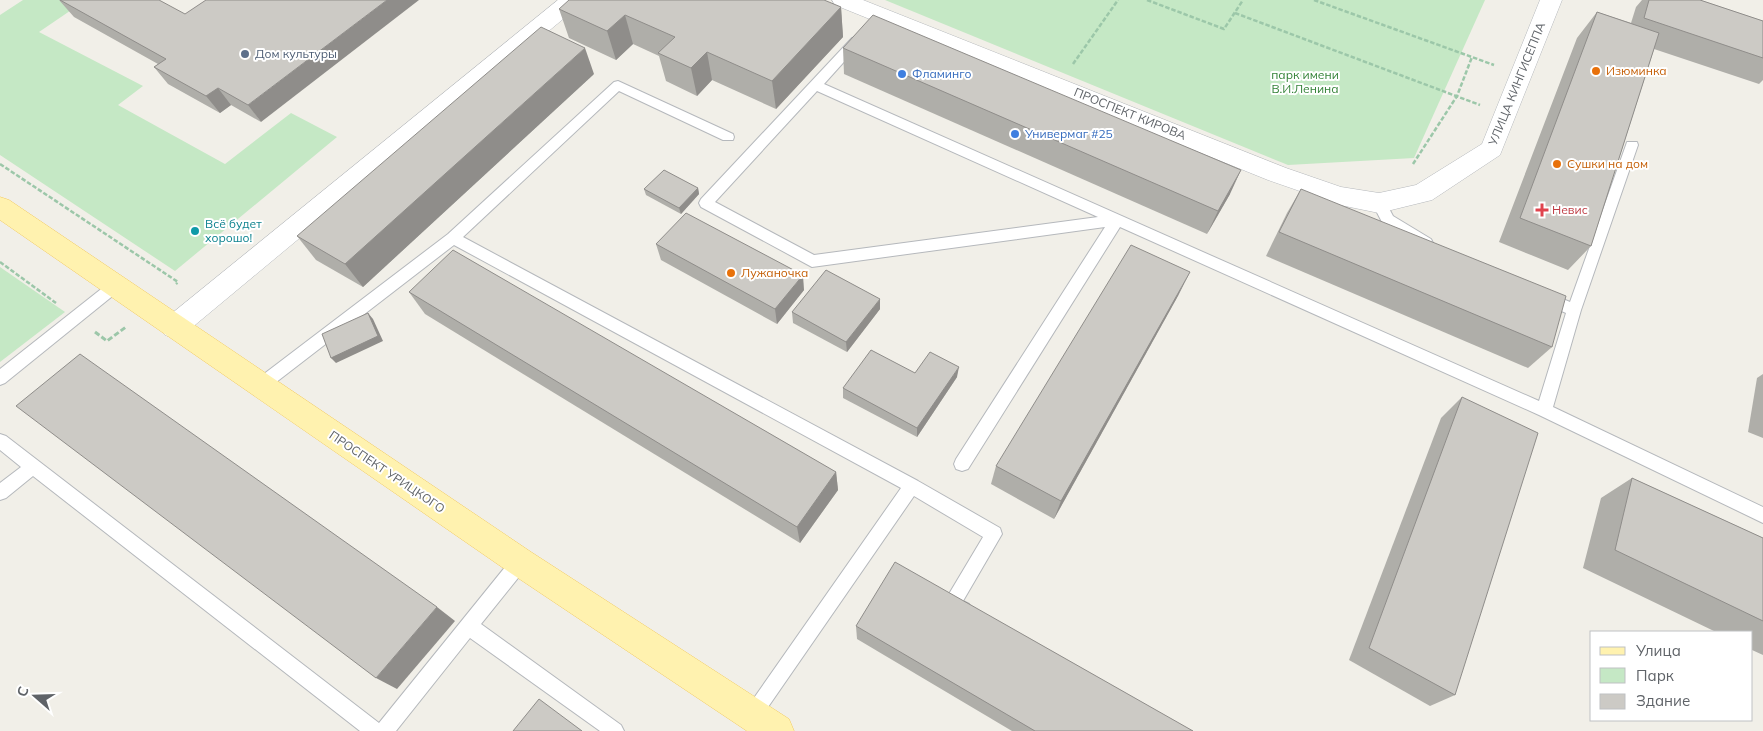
<svg xmlns="http://www.w3.org/2000/svg" width="1763" height="731" font-family="Mulish,sans-serif">
  <rect width="100%" height="100%" fill="#f1efe8"/>
  <g fill="#c5e8c5">
    <path d="M23,0h63l-47,32 104,54 -25,19 107,59 66,-51 46,24 -162,134 -175,-116v-140z"/>
    <path d="M885,0h600l-71,158 -126,7z"/>
    <path d="M0,267l65,45 -65,50z"/>
  </g>
  <g fill="none" stroke-linecap="round" stroke-linejoin="round">
    <defs>
      <g id="lane">
        <path d="M856,37l4,1 2,3 -2,3 -36,40 715,317 27,-88 -27,-12 -2,-4 2,-4 5,-2 26,11 56,-157 1,-3h10l1,3 -57,165 -28,97 210,100v16l-224,-108 -419,-188 -152,242 -6,2 -6,-2 -2,-5 2,-5 149,-232 -293,40 -111,-60 -2,-4 2,-4 151,-161zM817,91l281,126 -284,38 -99,-53z"/>
        <path d="M618,81l115,53 1,3 -1,3h-10l-104,-49 -156,146 455,244 82,47 2,6 -39,67 6,3 3,6 -3,6 -6,3c-8,-4 -16,-7 -20,-15l40,-67 -69,-41 -155,224 -6,3 -6,-3 -3,-6 3,-6 154,-220 -447,-243 -188,145 -5,2 -5,-2 -3,-5 3,-5 192,-146 166,-152z"/>
        <path d="M1379,198l5,1 9,17 38,23 2,4 -2,4 -5,1 -5,-1 -38,-23 -11,-21 2,-4z"/>
        <path d="M115,280l5,2 2,4 -2,4 -115,93 -5,2v-16l110,-87z"/>
        <path d="M0,434l6,2 373,287 135,-167 6,-2 6,2 2,6 -2,6 -45,56 140,101 3,6h-24l-130,-93 -74,93h-36l-327,-255 -27,22 -6,2v-17l21,-16 -21,-17z"/>
      </g>
      <g id="street">
        <path d="M558,0h25l-3,5 -397,330 -9,3 -9,-3 -4,-8 4,-8z"/>
        <path d="M832,0h31l423,168 55,19 38,6 37,-8 66,-41 58,-144h22l-62,155 -68,45 -53,13 -39,-8 -72,-25 -433,-175z"/>
      </g>
      <path id="primary" d="M0,197l9,3 522,352 258,167 5,12h-47l-238,-159 -509,-352z"/>
    </defs>
    <use href="#lane" stroke="#b5b8bc" stroke-width="2"/>
    <use href="#street" stroke="#b5b8bc" stroke-width="1"/>
    <use href="#primary" stroke="#f2c960" stroke-width="1"/>
    <g stroke="#9cc7a9" stroke-width="2.5" stroke-dasharray="4.5 2" stroke-linecap="butt">
      <path d="M1147,0l77,29 19,-29"/>
      <path d="M1314,0l180,65"/>
      <path d="M1235,13l245,92"/>
      <path d="M1073,64l45,-64"/>
      <path d="M0,164l178,118 -2,2"/>
      <path d="M1413,164l44,-68 15,-39"/>
      <path d="M0,262l56,41"/>
    </g>
    <path stroke="#9cc7a9" stroke-width="3" stroke-dasharray="5.5 2.5" stroke-linecap="butt" d="M95,332l12,9 19,-14"/>
    <use href="#lane" fill="#fff" fill-rule="evenodd"/>
    <use href="#street" fill="#fff" fill-rule="evenodd"/>
    <use href="#primary" fill="#fff2af" fill-rule="evenodd"/>
  </g>
  <g fill="#afaea9">
    <path d="M59,0l126,14 76,108 -30,-17 -11,8 -52,-29 -14,-17 4,-3 -84,-47z"/>
    <path d="M1642,0h58l63,21v59l-4,4 -105,-35 -63,197 -23,24 -69,-28 78,-204 20,-26 34,11 5,-16z"/>
    <path d="M841,7l2,30 -67,72 -64,-29 -15,16 -31,-15 -7,-25 -26,-12 -17,16 -47,-22 -10,-29z"/>
    <path d="M843,48l387,146 -23,40 -363,-160z"/>
    <path d="M594,74l-231,213 -47,-27 -19,-24z"/>
    <path d="M698,188l1,6 -18,20 -35,-19 -2,-6z"/>
    <path d="M1301,189l251,158 -24,21 -262,-112 21,-43z"/>
    <path d="M656,244l148,46 -27,34 -116,-64z"/>
    <path d="M409,292l427,180 2,18 -38,53 -375,-229z"/>
    <path d="M1179,294l-125,225 -63,-35 5,-18z"/>
    <path d="M880,309l-33,43 -54,-29 -1,-11z"/>
    <path d="M915,373l42,4 -40,60 -74,-39v-10z"/>
    <path d="M1763,374v64l-15,-6 9,-54z"/>
    <path d="M1462,397l-7,298 -25,11 -81,-46 92,-242z"/>
    <path d="M1632,478l131,60v117l-11,-5v-18h-36l-133,-64 18,-70z"/>
    <path d="M856,626l337,105h-181l-155,-92z"/>
  </g>
  <g fill="#8f8d8a">
    <path d="M387,0h32l-158,122 -13,-17z"/>
    <path d="M841,7l2,30 -67,72 -4,-28z"/>
    <path d="M625,15l8,29 -17,16 -9,-29z"/>
    <path d="M585,48l9,26 -231,213 -18,-23z"/>
    <path d="M707,52l5,28 -15,16 -6,-28z"/>
    <path d="M218,88l13,17 -11,8 -14,-17z"/>
    <path d="M1241,170l-11,24 -23,40 11,-23z"/>
    <path d="M698,188l1,6 -18,20 -2,-6z"/>
    <path d="M1190,272l-11,22 -125,225 7,-18z"/>
    <path d="M803,275l1,15 -27,34 -2,-15z"/>
    <path d="M880,299v10l-33,43 -1,-10z"/>
    <path d="M368,313l5,6 10,22 -47,22 -5,-5z"/>
    <path d="M959,367l-2,10 -40,60v-9z"/>
    <path d="M836,472l2,18 -38,53 -3,-16z"/>
    <path d="M437,607l18,14 -58,68 -21,-11z"/>
  </g>
  <g fill="#cccac5" stroke="#8f8d8a">
    <path d="M60,0h99l26,14 21,-14h181l-139,105 -30,-17 -12,8 -52,-29 12,-8z"/>
    <path d="M569,0h255l17,7 -69,74 -65,-29 -16,16 -33,-15 17,-16 -50,-22 -18,16 -48,-22z"/>
    <path d="M1649,0h51l63,21v37l-119,-40z"/>
    <path d="M1597,12l62,21 -68,213 -71,-28z"/>
    <path d="M873,15l368,155 -23,41 -375,-163z"/>
    <path d="M541,27l44,21 -240,216 -48,-28z"/>
    <path d="M664,170l34,18 -19,20 -35,-19z"/>
    <path d="M1301,189l265,107 -14,51 -273,-115z"/>
    <path d="M686,213l117,62 -28,34 -119,-65z"/>
    <path d="M1131,245l59,27 -129,229 -65,-35z"/>
    <path d="M453,250l383,222 -39,55 -388,-235z"/>
    <path d="M826,270l54,29 -34,43 -54,-30z"/>
    <path d="M368,313l10,23 -47,22 -9,-24z"/>
    <path d="M871,350l44,23 15,-21 29,15 -42,61 -74,-40z"/>
    <path d="M80,354l357,253 -61,71 -360,-272z"/>
    <path d="M1462,397l76,36 -83,262 -86,-47z"/>
    <path d="M1632,478l131,60v83l-148,-71z"/>
    <path d="M895,562l298,169h-158l-179,-105z"/>
    <path d="M539,699l43,32h-69z"/>
  </g>
  <circle fill="#5c6f8a" stroke="#fff" stroke-width="2" cx="245" cy="54" r="5"/>
  <g fill="#e8710a" stroke="#fff" stroke-width="2">
    <circle cx="1596" cy="71" r="5"/>
    <circle cx="1557" cy="164" r="5"/>
    <circle cx="731" cy="273" r="5"/>
  </g>
  <g fill="#3f7fe0" stroke="#fff" stroke-width="2">
    <circle cx="902" cy="74" r="5"/>
    <circle cx="1015" cy="134" r="5"/>
  </g>
  <path fill="#e0444e" stroke="#fff" stroke-width="2" d="M1539.5 202.5h5v5h5v5h-5v5h-5v-5h-5v-5h5z"/>
  <circle fill="#0f9aa8" stroke="#fff" stroke-width="2" cx="195" cy="231" r="5"/>
  <g text-anchor="middle" stroke-width="4" stroke-linejoin="round" paint-order="stroke">
    <g font-size="12" fill="#4e5e75" stroke="#fff" text-anchor="start">
      <text x="255" y="58">Дом культуры</text>
    </g>
    <g font-size="12" fill="#c56008" stroke="#fff" text-anchor="start">
      <text x="1606" y="75">Изюминка</text>
      <text x="1567" y="168">Сушки на дом</text>
      <text x="741" y="277">Лужаночка</text>
    </g>
    <g font-size="12" fill="#366cbe" stroke="#fff" text-anchor="start">
      <text x="912" y="78">Фламинго</text>
      <text x="1025" y="138">Универмаг #25</text>
    </g>
    <g font-size="12" fill="#348238" stroke="#fff">
      <text x="1305" y="79">парк имени<tspan x="1305" dy="14">В.И.Ленина</tspan></text>
    </g>
    <g font-size="12" fill="#5f6368" stroke="#fff">
      <text transform="translate(1517 84) rotate(-68)" y="4">УЛИЦА КИНГИСЕППА</text>
      <text transform="translate(1130 114) rotate(22)" y="4">ПРОСПЕКТ КИРОВА</text>
      <text transform="translate(387 472) rotate(34)" y="4">ПРОСПЕКТ УРИЦКОГО</text>
    </g>
    <g font-size="12" fill="#be3a42" stroke="#fff" text-anchor="start">
      <text x="1552" y="214">Невис</text>
    </g>
    <g font-size="12" fill="#0d838f" stroke="#fff" text-anchor="start">
      <text x="205" y="228">Всё будет<tspan x="205" dy="14">хорошо!</tspan></text>
    </g>
  </g>
  <rect x="1590" y="631" width="162" height="90" fill="#ffffff" stroke="#bfc1c3"/>
  <rect x="1600" y="647" width="25" height="8" fill="#fff2af" stroke="#bfc1c3"/>
  <text x="1636" y="656" font-size="15" fill="#5f6368">Улица</text>
  <rect x="1600" y="668" width="25" height="15" fill="#c5e8c5" stroke="#bfc1c3"/>
  <text x="1636" y="681" font-size="15" fill="#5f6368">Парк</text>
  <rect x="1600" y="694" width="25" height="15" fill="#cccac5" stroke="#bfc1c3"/>
  <text x="1636" y="706" font-size="15" fill="#5f6368">Здание</text>
  <g transform="translate(35 696) rotate(290)" stroke="#ffffff" stroke-width="4" paint-order="stroke">
  <path d="M0-4L9 19L0 12L-9 19Z" fill="#5f6368"/>
  <text y="-8" font-size="14" font-weight="bold" text-anchor="middle" fill="#5f6368">С</text>
  </g>
</svg>
